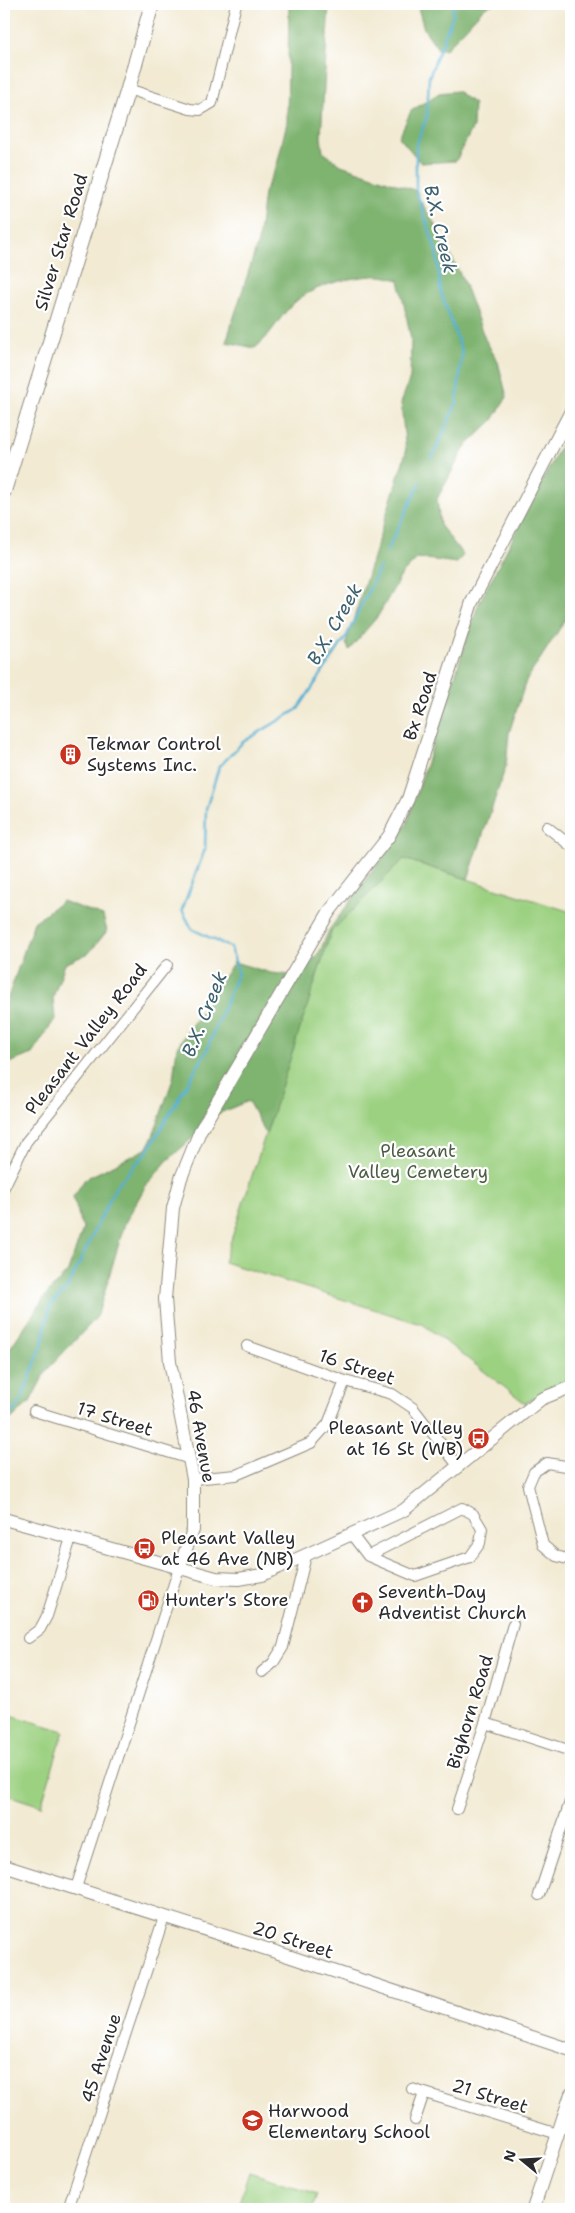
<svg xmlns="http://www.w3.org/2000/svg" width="575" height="2213" font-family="'Shantell Sans',sans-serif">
  <rect width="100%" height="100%" fill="#fff"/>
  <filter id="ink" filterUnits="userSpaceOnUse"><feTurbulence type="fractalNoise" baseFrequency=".02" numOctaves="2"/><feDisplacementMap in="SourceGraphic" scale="10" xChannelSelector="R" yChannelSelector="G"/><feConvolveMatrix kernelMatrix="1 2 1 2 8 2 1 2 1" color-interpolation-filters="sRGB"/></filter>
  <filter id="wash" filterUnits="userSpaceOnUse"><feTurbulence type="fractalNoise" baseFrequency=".0096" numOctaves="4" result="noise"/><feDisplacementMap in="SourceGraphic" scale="20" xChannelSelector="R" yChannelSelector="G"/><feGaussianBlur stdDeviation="1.12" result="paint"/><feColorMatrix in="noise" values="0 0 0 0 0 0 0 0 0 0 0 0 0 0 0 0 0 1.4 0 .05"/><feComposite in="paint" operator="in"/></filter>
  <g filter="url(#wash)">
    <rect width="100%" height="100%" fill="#f2ead3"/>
    <g fill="#9dd182" stroke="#647e56">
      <path d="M404,859l167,53v466l-46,25 -101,-78 -200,-63 107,-330z"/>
      <path d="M4,1713l60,18 -23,75 -37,-12z"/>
      <path d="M249,2172l68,22 -5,15h-75z"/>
    </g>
    <g fill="#7eb370" stroke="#546f4e">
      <path d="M289,4h40l-8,133 2,15 18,13 73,25 22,36 27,54 22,59 13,23 9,35 -14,23 -28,27 -28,52 3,26 23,30 -6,8 -39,-5 -16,16 -24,42 -29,34 -3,-7 60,-191 -5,-49 9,-25 1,-39 -12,-59c-8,-2 -18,-5 -27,-4 -26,2 -63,10 -82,31 -13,14 -20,29 -35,41l-29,-6 32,-100 6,-49 13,-28 10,-43z"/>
      <path d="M417,4h77l-9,3 -39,42h-8l-14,-20z"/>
      <path d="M457,91l17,13 -1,23 -17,34 -35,2 -22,-26 12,-26 28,-18z"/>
      <path d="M571,426v185l-45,70 -17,52 -3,33 -38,113 -64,-20 -73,73 -65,202 -18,-33 -28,12 -53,48 -22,26 -20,36 -28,94 -51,54 -16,31 -20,18 -6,17v-80l42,-62 22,-24 15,-42 -10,-32 12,-18 61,-30 7,-13 20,-57 4,-32 57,-85 37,11 20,2 17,-9 12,-15 9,-21 78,-106 71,-219z"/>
      <path d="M62,901l41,15 4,15 -18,22 -24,11 -12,33 2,22 -23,35 -28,11v-56l30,-87z"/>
    </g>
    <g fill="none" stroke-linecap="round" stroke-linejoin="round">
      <g stroke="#55b0d3" stroke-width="2.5">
        <path d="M432,458l25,-56 5,-50 -21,-59 -5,-42 -20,-61v-44l11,-30 2,-39 24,-62v-11"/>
        <path d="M387,551l33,-68"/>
        <path d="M4,1423l16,-20 22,-58 8,-39 18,-19 48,-101 31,-34 59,-100 32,-80 -7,-24 -39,-19 -10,-19 23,-61 1,-40 13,-42 24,-25 55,-33 48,-72 34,-70"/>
      </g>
    </g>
  </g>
  <g filter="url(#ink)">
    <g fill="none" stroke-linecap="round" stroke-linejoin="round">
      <defs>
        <g id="minor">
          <path d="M128,89l62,20 10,1 12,-7 24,-99"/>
          <path d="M547,827l24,19"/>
          <path d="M4,1187l22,-45 141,-177"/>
          <path d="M247,1346l98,35 47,13 21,14 46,59"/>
          <path d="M34,1411l153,47"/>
          <path d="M571,1467l-24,-4 -13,9 -6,14 15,59 13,11 15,4"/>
          <path d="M193,1479l43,-4 75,-32 17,-19 17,-43"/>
          <path d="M352,1535l16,21 47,20 55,-19 10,-14 2,-14 -9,-15 -11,-6 -94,48"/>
          <path d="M28,1638l12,-9 7,-13 24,-78"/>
          <path d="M262,1672l11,-9 10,-16 23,-91"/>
          <path d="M485,1723l86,28"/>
          <path d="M457,1809l28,-86 28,-99"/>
          <path d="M76,1888l103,-320"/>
          <path d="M539,1895l32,-96"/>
          <path d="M412,2089l146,45"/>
          <path d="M415,2120l9,-27"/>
          <path d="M68,2209l96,-292"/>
        </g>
        <g id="tertiary">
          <path d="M4,1519l212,59 23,1 23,-4 142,-65 137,-111 30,-12"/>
          <path d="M179,1568l14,-38v-51l-23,-117 -5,-63 8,-91 8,-30 19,-47 129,-219 60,-76 19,-37 64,-197 99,-191"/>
          <path d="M4,1866l272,86 295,98"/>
          <path d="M533,2209l38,-115"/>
        </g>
        <path id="secondary" d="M4,491l124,-402 24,-85"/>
      </defs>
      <use href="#minor" stroke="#8e8a7f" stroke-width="12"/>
      <use href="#tertiary" stroke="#8e8a7f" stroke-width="14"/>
      <use href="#secondary" stroke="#8e8a7f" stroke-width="16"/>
      <use href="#minor" stroke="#fff" stroke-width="10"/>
      <use href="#tertiary" stroke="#fff" stroke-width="12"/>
      <use href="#secondary" stroke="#fff" stroke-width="14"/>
    </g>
  </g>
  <defs>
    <symbol id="building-disc" viewBox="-11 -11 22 22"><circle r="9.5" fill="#c8321e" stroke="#fff"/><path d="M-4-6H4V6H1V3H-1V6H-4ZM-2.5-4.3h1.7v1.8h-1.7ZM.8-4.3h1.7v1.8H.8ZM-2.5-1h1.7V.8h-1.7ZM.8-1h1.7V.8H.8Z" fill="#fff"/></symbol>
    <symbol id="bus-disc" viewBox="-11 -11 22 22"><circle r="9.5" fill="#c8321e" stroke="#fff"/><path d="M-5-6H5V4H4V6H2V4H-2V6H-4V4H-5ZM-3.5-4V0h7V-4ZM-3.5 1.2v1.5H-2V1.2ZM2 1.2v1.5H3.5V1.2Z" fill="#fff"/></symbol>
    <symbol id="fuel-disc" viewBox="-11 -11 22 22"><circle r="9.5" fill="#c8321e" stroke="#fff"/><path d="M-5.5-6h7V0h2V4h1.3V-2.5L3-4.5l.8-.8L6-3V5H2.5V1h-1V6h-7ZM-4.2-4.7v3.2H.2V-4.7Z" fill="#fff"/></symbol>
    <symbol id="church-disc" viewBox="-11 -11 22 22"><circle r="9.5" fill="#c8321e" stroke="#fff"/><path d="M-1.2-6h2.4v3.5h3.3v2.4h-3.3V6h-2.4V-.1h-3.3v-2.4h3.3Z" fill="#fff"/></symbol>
    <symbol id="school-disc" viewBox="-11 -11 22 22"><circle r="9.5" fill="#c8321e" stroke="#fff"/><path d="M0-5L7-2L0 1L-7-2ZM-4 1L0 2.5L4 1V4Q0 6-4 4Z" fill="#fff"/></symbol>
  </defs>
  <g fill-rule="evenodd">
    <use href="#building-disc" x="58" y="742" width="25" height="25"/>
    <use href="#bus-disc" x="466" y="1426" width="25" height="25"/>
    <use href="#bus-disc" x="132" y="1536" width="25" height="25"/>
    <use href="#fuel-disc" x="136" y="1588" width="25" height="25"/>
    <use href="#church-disc" x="350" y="1590" width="25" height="25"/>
    <use href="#school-disc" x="240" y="2108" width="25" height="25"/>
  </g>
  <g text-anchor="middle" stroke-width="4.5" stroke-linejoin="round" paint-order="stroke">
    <g font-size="18" fill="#2b2b2b" stroke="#fff">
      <text transform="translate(61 242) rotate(-73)" y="6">Silver Star Road</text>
      <text transform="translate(420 706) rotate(-72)" y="6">Bx Road</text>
      <text transform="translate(86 1039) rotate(-52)" y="6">Pleasant Valley Road</text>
      <text transform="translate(357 1367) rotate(18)" y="6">16 Street</text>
      <text transform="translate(115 1419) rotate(17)" y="6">17 Street</text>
      <text transform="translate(201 1436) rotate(80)" y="6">46 Avenue</text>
      <text transform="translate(470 1712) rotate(-73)" y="6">Bighorn Road</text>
      <text transform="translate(293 1940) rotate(18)" y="6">20 Street</text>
      <text transform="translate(101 2058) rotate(-72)" y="6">45 Avenue</text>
      <text transform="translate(490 2096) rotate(17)" y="6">21 Street</text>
    </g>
    <g font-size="18" fill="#2b2b2b" stroke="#fff" text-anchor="start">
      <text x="87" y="750">Tekmar Control<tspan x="87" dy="21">Systems Inc.</tspan></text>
      <text x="463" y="1434" text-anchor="end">Pleasant Valley<tspan x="463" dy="21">at 16 St (WB)</tspan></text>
      <text x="161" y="1544">Pleasant Valley<tspan x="161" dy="21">at 46 Ave (NB)</tspan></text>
      <text x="378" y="1598">Seventh-Day<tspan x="378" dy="21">Adventist Church</tspan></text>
      <text x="165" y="1606">Hunter's Store</text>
      <text x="268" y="2117">Harwood<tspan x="268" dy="21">Elementary School</tspan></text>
    </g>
    <g font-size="18" fill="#4d5d45" stroke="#fff">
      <text x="418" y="1157">Pleasant<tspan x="418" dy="21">Valley Cemetery</tspan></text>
    </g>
    <g font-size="19" font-style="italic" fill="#3c606e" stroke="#fff">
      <text transform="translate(441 229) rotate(77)" y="7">B.X. Creek</text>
      <text transform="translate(334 624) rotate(-60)" y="7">B.X. Creek</text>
      <text transform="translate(204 1014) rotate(-68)" y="7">B.X. Creek</text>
    </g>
  </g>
  <rect width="575" height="2213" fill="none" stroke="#fff" stroke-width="20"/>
  <g transform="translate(522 2160) rotate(288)" stroke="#ffffff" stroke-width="4" paint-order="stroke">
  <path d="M0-4L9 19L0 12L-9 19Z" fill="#2b2b2b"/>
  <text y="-8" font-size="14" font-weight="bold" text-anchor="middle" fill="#2b2b2b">N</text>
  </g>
</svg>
